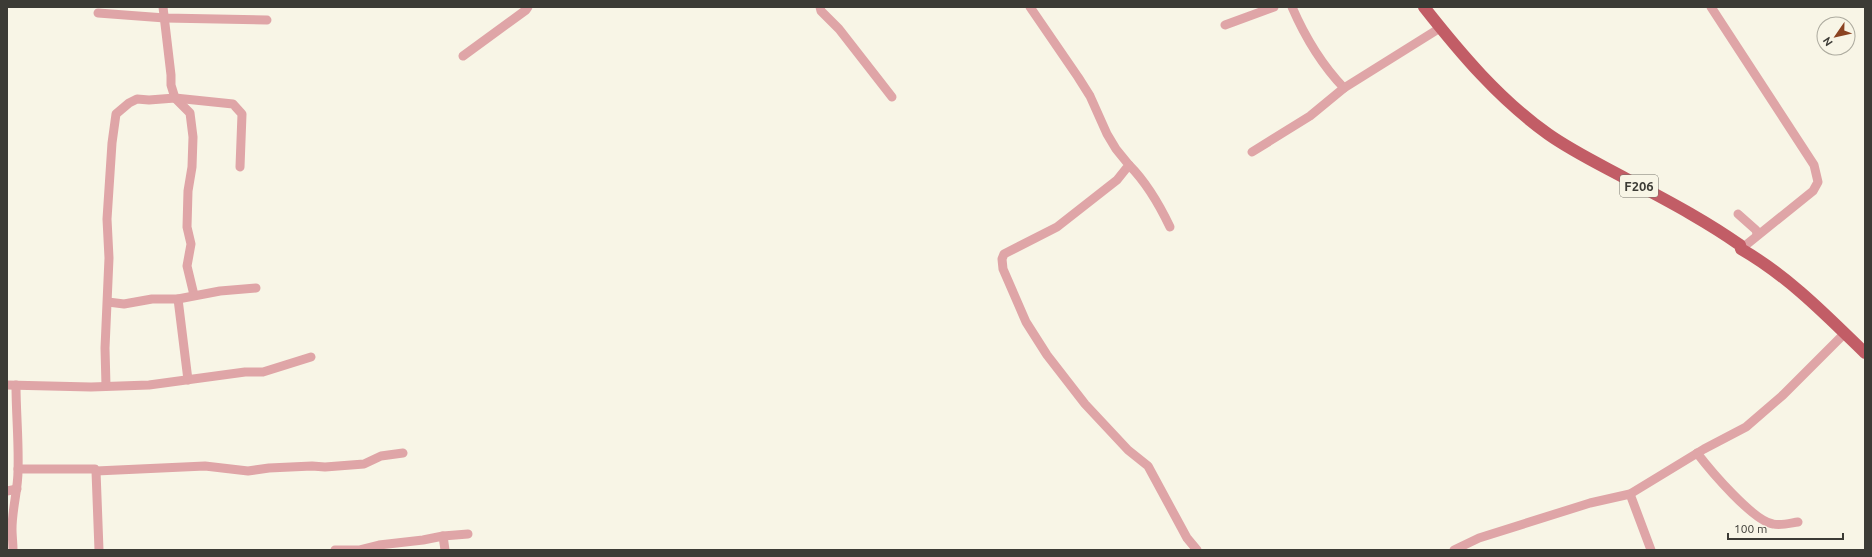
<svg xmlns="http://www.w3.org/2000/svg" width="1872" height="557" font-family="Ubuntu,sans-serif">
  <rect width="100%" height="100%" fill="#f8f5e6"/>
  <g fill="none" stroke-linecap="round" stroke-linejoin="round">
    <g stroke="#dfa5a7" stroke-width="9">
      <path d="M163,7l8,68v10l4,13 15,15 3,24 -1,30 -4,24 -1,36 4,17 -4,22 7,29"/>
      <path d="M820,7l1,4 18,18 53,68"/>
      <path d="M1030,7l48,70 12,19 17,38 9,15 13,16 -12,15 -60,47 -53,27 -2,5 1,10 23,53 21,33 38,49 43,46 20,16 39,72 10,12"/>
      <path d="M1292,7c13,30 29,57 52,81"/>
      <path d="M1711,7l103,158 4,17 -5,9 -72,58"/>
      <path d="M98,13l67,5 102,2"/>
      <path d="M1225,25l49,-18"/>
      <path d="M463,56l63,-46 2,-3"/>
      <path d="M1252,152l58,-36 34,-28 96,-60"/>
      <path d="M1129,165c18,18 30,39 41,62"/>
      <path d="M1738,214l18,16 1,4"/>
      <path d="M178,299l10,81"/>
      <path d="M108,302l16,2 28,-5h26l42,-8 36,-3"/>
      <path d="M7,385l84,2 58,-2 96,-13h18l48,-15"/>
      <path d="M106,386l-1,-38 4,-90 -2,-39 5,-76 4,-29 13,-11 8,-4 12,1 26,-2 58,6 9,10 -2,53"/>
      <path d="M1697,453c13,17 56,68 76,71 8,2 18,-1 25,-2"/>
      <path d="M18,469h77l1,2 109,-5 43,5 21,-3 43,-2 13,1 39,-3 17,-8 22,-3"/>
      <path d="M96,471l3,79"/>
      <path d="M7,491l10,-2"/>
      <path d="M1630,494l21,56"/>
      <path d="M443,536l2,14"/>
      <path d="M13,550c0,-7 -1,-14 -1,-21 0,-20 6,-39 6,-58 1,-29 -2,-57 -2,-86"/>
      <path d="M335,550h24l20,-5 44,-5 20,-4 25,-2"/>
      <path d="M1454,550l25,-12 111,-35 40,-9 74,-45 42,-22 37,-32 62,-62"/>
    </g>
    <path stroke="#c25d66" stroke-width="12" d="M1424,7c37,47 75,92 124,127 24,17 51,30 77,44 39,21 78,41 115,67l1,4c47,27 85,66 124,104"/>
  </g>
  <g text-anchor="middle" stroke-width="4" stroke-linejoin="round" paint-order="stroke">
    <rect fill="#f8f5e6" stroke="#74736a" stroke-width="1" x="1620" y="175" width="38" height="22" rx="3"/>
    <g font-size="13" font-weight="bold" fill="#3c3b35">
      <text x="1639" y="191">F206</text>
    </g>
  </g>
  <rect width="1872" height="557" fill="none" stroke="#3c3b35" stroke-width="16"/>
  <g transform="translate(1836 36) rotate(236)"><circle r="19" fill="#f8f5e6" stroke="#adab9f"/>
  <path d="M0-3L7 15L0 10L-7 15Z" fill="#8b4322"/>
  <text y="-6" font-size="11" font-weight="bold" text-anchor="middle" fill="#3c3b35">N</text>
  </g>
  <path d="M1728 533v6h115v-6" fill="none" stroke="#3c3b35" stroke-width="2"/>
  <text x="1734" y="533" font-size="12" fill="#3c3b35" stroke="#f8f5e6" stroke-width="3" paint-order="stroke">100 m</text>
</svg>
